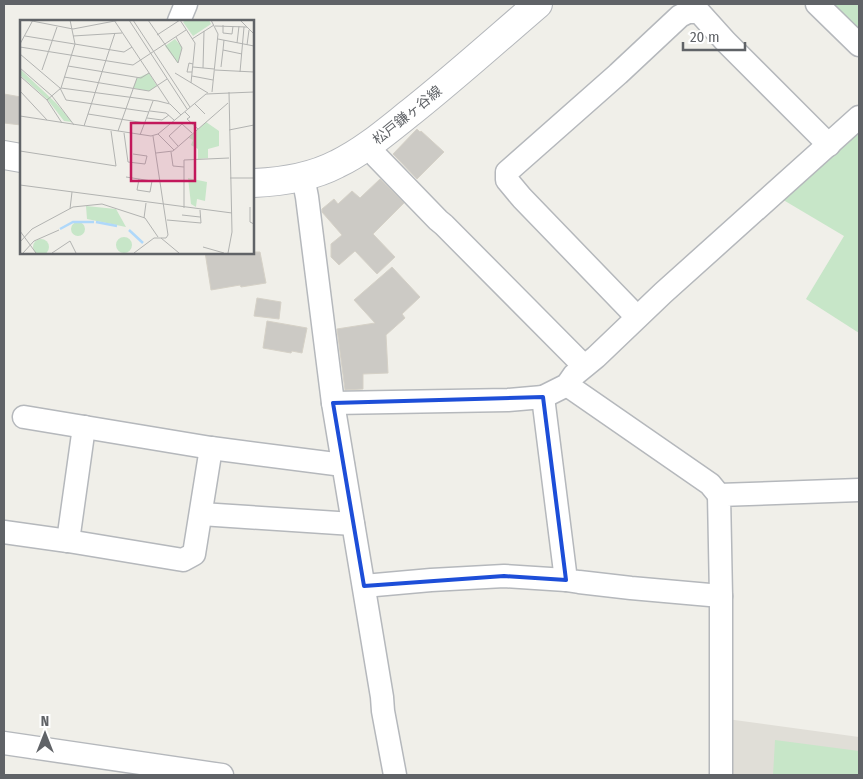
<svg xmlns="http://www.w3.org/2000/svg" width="863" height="779" font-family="'Fira Sans Condensed','Noto Sans JP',sans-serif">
  <rect width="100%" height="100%" fill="#f0efe9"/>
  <path fill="#e0ded7" d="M727,719l132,18v38h-132z"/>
  <g fill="#c7e6c8">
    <path d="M828,4h31v30z"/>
    <path d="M859,128v205l-53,-34 38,-63 -64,-38z"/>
    <path d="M775,740l84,11v24h-86z"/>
  </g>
  <g fill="#cccac5" stroke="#d5d1c7">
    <path d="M4,94l17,3v28l-17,-2z"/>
    <path d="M417,129l3,3 1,-1 23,21 -27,27 -24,-25z"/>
    <path d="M380,179l24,24 -31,31 22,23 -18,17 -22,-23 -16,14 -8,-8v-13l11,-9 -20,-23v-3l12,-10 4,5 14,-13 8,7z"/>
    <path d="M205,252h55l6,31 -25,4 -1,-2 -29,5z"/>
    <path d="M392,267l28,30 -18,17 3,4 -19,17 2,38 -25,1v15l-18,1 -8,-61 38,-6 -21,-23z"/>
    <path d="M257,298l24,4 -2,17 -25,-3z"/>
    <path d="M267,321l40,7 -5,25 -10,-2 -1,2 -28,-5z"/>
  </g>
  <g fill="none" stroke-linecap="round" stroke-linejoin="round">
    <defs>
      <g id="minor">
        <path d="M817,4l42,41"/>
        <path d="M179,21l7,-17"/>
        <path d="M368,146l8,10 62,64 6,5 140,141"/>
        <path d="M303,177l4,20 26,206 49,294 1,14 12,64"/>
        <path d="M637,317l-115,-119 -15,-18v-8l111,-98 62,-58 8,-4h11l27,30 103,103"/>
        <path d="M567,385l143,99 9,11"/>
        <path d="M543,397l23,183 13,2 52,6 90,8"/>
        <path d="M333,403l175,-3 35,-3 24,-12 7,-10 22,-18 67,-64 196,-176"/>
        <path d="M211,448l132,17"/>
        <path d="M201,514l152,10"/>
        <path d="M4,532l64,9 115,19 11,-6 17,-106 -187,-31"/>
        <path d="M68,541l16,-114"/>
        <path d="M364,586l67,-6 73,-4 62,4"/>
        <path d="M4,743l218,32"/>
        <path d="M721,775v-179l-2,-101 140,-5"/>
      </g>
      <g id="secondary">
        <path d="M4,155l17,3"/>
        <path d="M252,183c29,-1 60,-6 85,-19 27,-13 50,-33 74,-52 44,-35 85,-72 127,-108"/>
      </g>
    </defs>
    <use href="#minor" stroke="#b5b8bc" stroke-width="25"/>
    <use href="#secondary" stroke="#b4b7bb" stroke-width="30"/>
    <use href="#minor" stroke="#fff" stroke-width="22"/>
    <use href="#secondary" stroke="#fff" stroke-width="28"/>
  </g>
  <path fill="none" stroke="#1d4ed8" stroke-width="4" stroke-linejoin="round" d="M543,397l23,183 -62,-4 -140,10 -31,-183z"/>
  <g text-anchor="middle" stroke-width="4" stroke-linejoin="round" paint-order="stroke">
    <g font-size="14" fill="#606367" stroke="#fff">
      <text transform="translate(407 115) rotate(-39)" y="5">松戸鎌ヶ谷線</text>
    </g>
  </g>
  <g transform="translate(20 20)">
    <rect width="234" height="234" fill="#f0efe9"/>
    <path d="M166,0h23l2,4 -18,12 -10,-14zM186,102l13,9v15l-11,3v9l-10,1v-10l-7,-4 2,-5 -4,-2zM168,158l19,4 -2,19 -8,-2 -1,8 -5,-3zM66,186l30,3 10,18 -39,-8zM51 209a7 7 0 1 1 14 0a7 7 0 1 1-14 0ZM96 225a8 8 0 1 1 16 0a8 8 0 1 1-16 0Z" fill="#c7e6c8"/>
    <path d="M13 227a8 8 0 1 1 16 0a8 8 0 1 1-16 0Z" fill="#c7e6c8"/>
    <path d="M155,19l7,8 -4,16 -13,-17zM0,49l36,34 16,19 -8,-1 -17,-22 -27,-24zM129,53l8,13 -8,5 -16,-3 4,-10z" fill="#c7e6c8"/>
    <path fill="none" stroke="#afd8fa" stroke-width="2.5" d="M76,202l21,4M40,209l13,-7h21M109,210l14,13"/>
    <path fill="none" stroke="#b2b3b1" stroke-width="1" d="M7,0l46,9 47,-9M94,0l55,83M109,0l58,89M113,0l57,87M128,0l30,43 4,-15 -6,-11M160,0l15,23 -4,40M191,0l7,14 -6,58M220,0l14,14M203,5v8l9,1 1,-8M195,6l32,1M137,15l23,-15M5,16l99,16 8,-5M53,16l49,-3M172,19l22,-14M198,19l36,7M204,20l-1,10 19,4M217,23l2,-17M0,24l13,-24M227,25l2,-15M0,27l113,18 53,-35M0,34l40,34M48,46l73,12 8,-5M173,47l21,2M201,47l2,-17M0,48l32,28 22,29M183,48l1,-37M22,50l15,-43M195,50l39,2M172,52h-5l2,-9 4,1M220,52l4,-45M155,53l33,20M0,56l27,24 15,23M172,56l21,4M44,57l85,14 18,-12M40,68l6,12 83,12M41,68l97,13 12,3 11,11M0,71l27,29M27,80l14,-12 14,-44 -5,-24M174,83l11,11M130,91l16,2 8,7M165,92l5,5 -3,2 11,10M68,94l57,9M0,96l131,20 7,-2 48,-40 48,-2M127,98l15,2 7,-5M64,106l31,-93M209,110l25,-5M98,111l19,-53M104,113l4,29 17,2 2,-8 -14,-2M138,114l16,16M120,115l13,-34M158,126l-9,-10 13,-12 10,9M0,131l96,15 -5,-35M151,132l2,14 11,1M136,133l17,-2 55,-48M106,157l13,2 6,1 7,1 -2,11 -13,-2 2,-11M210,158h24M0,165l212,28M230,187v15l4,2M164,188v-48l45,-2M50,189l2,-17M162,195l18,2M124,198l2,-15M147,200l34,3 -1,-13M0,211l16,22M141,218l18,15M0,222l12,-13 41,-22 29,-3 43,14 13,19M183,227l21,6M3,233l11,-12 25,-11M32,233l18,-12 6,12M114,233l20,-15h12l2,-3 -15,-99M208,233l4,-21 -3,-140"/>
    <path fill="#c2185b" fill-opacity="0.15" stroke="#c2185b" stroke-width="2.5" d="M111,103h64v58h-64z"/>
    <rect width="234" height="234" fill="none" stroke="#606367" stroke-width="2.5"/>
  </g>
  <rect width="863" height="779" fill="none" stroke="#606367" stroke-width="10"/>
  <g transform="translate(45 734)" stroke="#ffffff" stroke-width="4" paint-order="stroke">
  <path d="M0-4L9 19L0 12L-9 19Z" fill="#606367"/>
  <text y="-8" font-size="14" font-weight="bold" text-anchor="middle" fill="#606367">N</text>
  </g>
  <path d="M683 42v8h62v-8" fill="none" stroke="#606367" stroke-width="2.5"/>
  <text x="690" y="42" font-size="15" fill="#606367" stroke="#ffffff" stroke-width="4" paint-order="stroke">20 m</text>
</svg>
